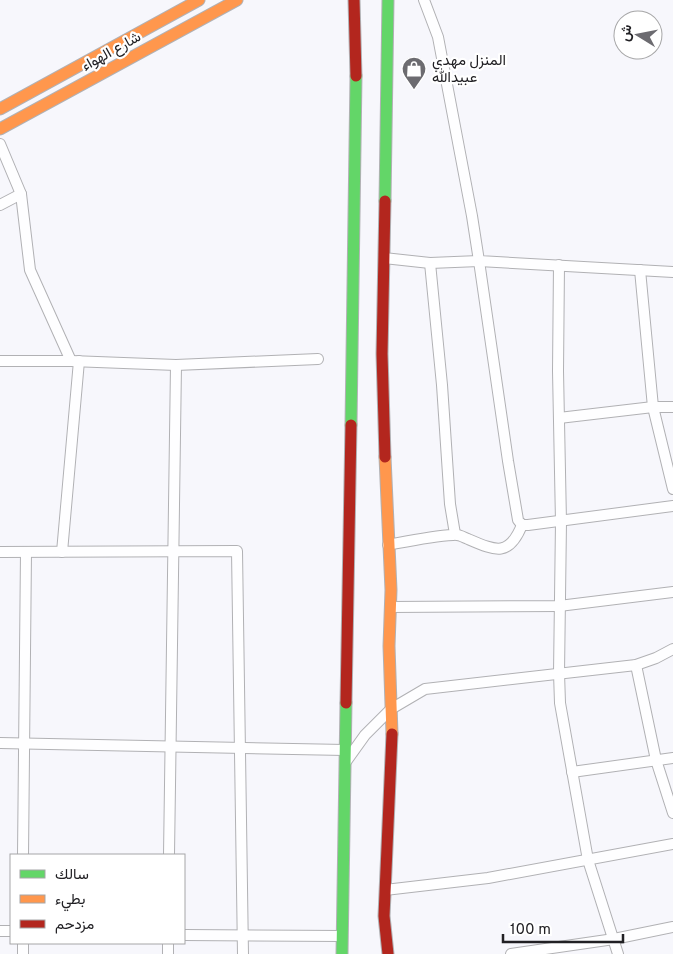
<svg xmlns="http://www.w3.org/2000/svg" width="673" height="954" font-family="Overpass,Vazirmatn,sans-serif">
  <rect width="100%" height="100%" fill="#f7f7fc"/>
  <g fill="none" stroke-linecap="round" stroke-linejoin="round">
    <defs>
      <g id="street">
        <path d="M424,0l14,37 34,179 7,45 194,11"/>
        <path d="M0,144l21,50 9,76 41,91"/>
        <path d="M0,205l21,-11"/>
        <path d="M384,258l46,5 49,-2 29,200 10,59 4,5h6l145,-19"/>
        <path d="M430,263l12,122 8,119 5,30"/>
        <path d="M559,265l-1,106 3,151 -2,151 1,30 28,157 30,94"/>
        <path d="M640,270l13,137 20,82"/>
        <path d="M0,361h71l105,4 142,-6"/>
        <path d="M559,418l94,-11h20"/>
        <path d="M388,545c21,-4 44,-9 65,-10 5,-1 10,2 15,4 28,12 41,18 54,-14"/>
        <path d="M0,552l237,-1 6,403"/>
        <path d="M62,552l17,-191"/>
        <path d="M390,607l169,-1 114,-14"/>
        <path d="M636,665l20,95 17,53"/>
        <path d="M0,743l345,7"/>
        <path d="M345,763l20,-28 26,-26 34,-20 211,-24 20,-7 17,-9"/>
        <path d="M572,772l101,-14"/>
        <path d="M23,855l3,-303"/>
        <path d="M169,855l7,-490"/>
        <path d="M385,890l103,-12 185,-34"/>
        <path d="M0,931h11"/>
        <path d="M184,935l158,1"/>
        <path d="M23,954v-11"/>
        <path d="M168,954v-11"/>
        <path d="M511,954l103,-15 59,-12"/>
      </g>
      <g id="fast">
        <path d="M385,201l3,-201"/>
        <path d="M351,425l5,-349"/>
        <path d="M342,954l4,-251"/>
      </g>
      <g id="slow">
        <path d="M0,109l199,-109"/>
        <path d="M0,129l237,-129"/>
        <path d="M385,457l6,133 -2,56 3,88"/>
      </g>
      <g id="jam">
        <path d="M354,0l2,76"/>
        <path d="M385,201l-3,153 3,103"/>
        <path d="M346,703l5,-278"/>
        <path d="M388,954l-4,-38 8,-182"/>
      </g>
    </defs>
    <use href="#street" stroke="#b1b1b4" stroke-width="12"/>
    <use href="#fast" stroke="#b1b1b4" stroke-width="13"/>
    <use href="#slow" stroke="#b1b1b4" stroke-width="13"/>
    <use href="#jam" stroke="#b1b1b4" stroke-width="13"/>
    <use href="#street" stroke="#fefeff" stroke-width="10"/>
    <use href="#fast" stroke="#63d668" stroke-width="11"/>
    <use href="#slow" stroke="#ff974d" stroke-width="11"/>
    <use href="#jam" stroke="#b3261e" stroke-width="11"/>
  </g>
  <defs>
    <symbol id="shop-pin" viewBox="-11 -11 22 30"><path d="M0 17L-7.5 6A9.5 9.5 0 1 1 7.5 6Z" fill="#6c6b70" stroke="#fff"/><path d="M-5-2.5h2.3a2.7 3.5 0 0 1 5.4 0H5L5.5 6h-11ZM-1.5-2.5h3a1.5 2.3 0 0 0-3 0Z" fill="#fff"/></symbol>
  </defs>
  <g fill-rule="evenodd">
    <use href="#shop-pin" x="400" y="55" width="28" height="38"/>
  </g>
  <g text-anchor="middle" stroke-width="4.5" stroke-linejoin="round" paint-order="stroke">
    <g font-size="15" fill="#212024" stroke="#fff">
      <text transform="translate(111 51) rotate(-29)" y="5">شارع الهواء</text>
    </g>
    <g font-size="15" fill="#212024" stroke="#fff" text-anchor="start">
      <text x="432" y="65">المنزل مهدي<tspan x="432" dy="17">عبيدالله</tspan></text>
    </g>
  </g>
  <rect x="10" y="854" width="175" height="90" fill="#ffffff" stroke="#a6a6a7"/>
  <rect x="20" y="870" width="25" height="8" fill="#63d668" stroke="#a6a6a7"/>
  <text x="55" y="879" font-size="15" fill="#212024">سالك</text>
  <rect x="20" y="895" width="25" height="8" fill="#ff974d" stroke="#a6a6a7"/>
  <text x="55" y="904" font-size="15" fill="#212024">بطيء</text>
  <rect x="20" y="920" width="25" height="8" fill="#b3261e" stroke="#a6a6a7"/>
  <text x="55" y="929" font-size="15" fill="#212024">مزدحم</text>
  <g transform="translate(638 35) rotate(280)"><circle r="24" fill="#ffffff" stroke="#a6a6a7"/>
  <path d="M0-4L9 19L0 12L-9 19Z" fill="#6c6b70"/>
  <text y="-8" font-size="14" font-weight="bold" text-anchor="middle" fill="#212024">ش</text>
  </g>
  <path d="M503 934v8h120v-8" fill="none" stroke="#212024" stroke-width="2.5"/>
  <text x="510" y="934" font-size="15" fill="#212024" stroke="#ffffff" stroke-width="4" paint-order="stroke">100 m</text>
</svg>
